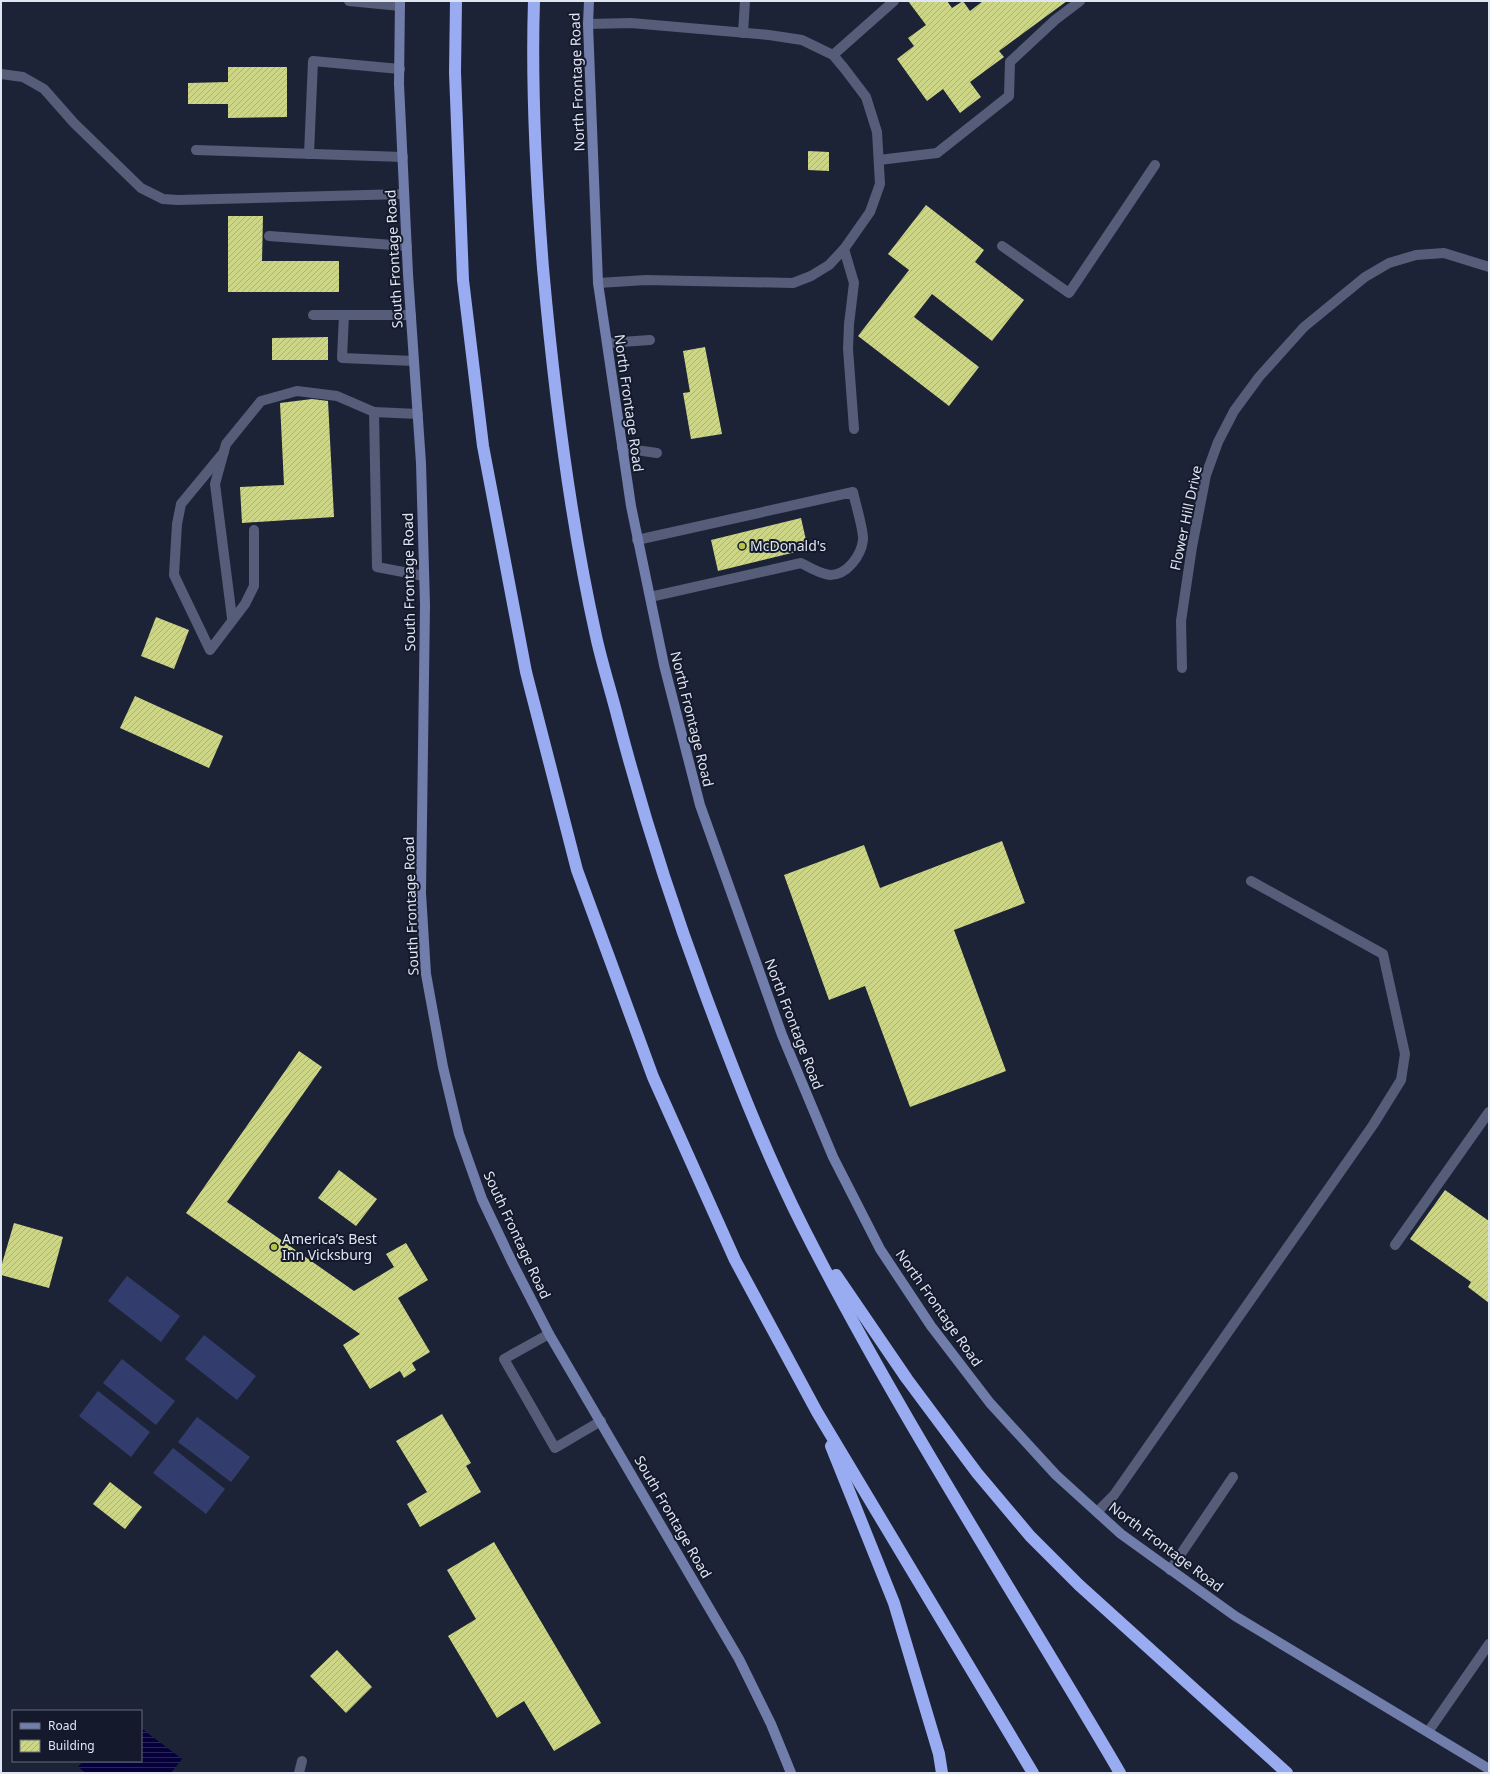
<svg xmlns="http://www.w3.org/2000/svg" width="1490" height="1774" font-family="'Noto Sans',sans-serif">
  <defs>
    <pattern id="water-rules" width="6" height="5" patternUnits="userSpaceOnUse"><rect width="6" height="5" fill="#06013a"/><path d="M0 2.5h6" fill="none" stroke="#2a2657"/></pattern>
    <pattern id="building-hatch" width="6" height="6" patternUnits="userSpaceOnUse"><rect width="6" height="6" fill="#ccd686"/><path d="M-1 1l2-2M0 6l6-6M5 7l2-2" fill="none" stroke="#aab277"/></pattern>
  </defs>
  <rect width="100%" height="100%" fill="#1d2337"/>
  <g fill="#323d6d">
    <path d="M127,1276l53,40 -19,26 -53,-41z"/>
    <path d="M204,1335l52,41 -19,24 -52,-41z"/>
    <path d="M122,1359l53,42 -19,24 -53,-42z"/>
    <path d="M98,1391l52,41 -19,25 -52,-41z"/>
    <path d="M197,1417l53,40 -19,25 -53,-40z"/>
    <path d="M173,1448l52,41 -19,25 -53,-41z"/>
  </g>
  <path fill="url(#water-rules)" d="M141,1728l41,31 -11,14h-85l-8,-6 5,-6h58z"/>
  <g fill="url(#building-hatch)">
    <path d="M908,1h39l5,7 11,-7 7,10 13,-10h84l-68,50 5,6 -34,25 11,15 -21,16 -17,-24 -16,12 -30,-42 17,-13 -6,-8 18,-13z"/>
    <path d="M228,67h59v50l-59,1v-14h-40v-21l40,-1z"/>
    <path d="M808,151l21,1v19l-21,-1z"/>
    <path d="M926,205l58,45 -9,12 49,38 -32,41 -60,-47 -18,23 65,50 -30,39 -91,-70 51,-66 -21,-16z"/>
    <path d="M228,216h35l-1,45h77v31h-111z"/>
    <path d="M328,337v23h-56v-22z"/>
    <path d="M705,347l17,87 -31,5 -8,-46 7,-1 -7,-41z"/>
    <path d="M312,399l16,2 6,116 -92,6 -2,-36 44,-2 -4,-82z"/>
    <path d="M801,518l7,31 -90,22 -7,-31z"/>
    <path d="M156,617l33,13 -15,39 -33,-13z"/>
    <path d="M135,696l88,40 -14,32 -89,-40z"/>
    <path d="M1002,841l23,62 -71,27 52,141 -96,36 -45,-121 -36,14 -45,-125 80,-30 16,43z"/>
    <path d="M299,1051l23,16 -95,135 127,89 40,-24 -8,-13 20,-11 22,37 -30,18 32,54 -18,11 4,7 -12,8 -4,-7 -30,18 -27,-44 17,-11 -174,-121z"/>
    <path d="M339,1170l38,29 -21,27 -38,-28z"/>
    <path d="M1445,1190l44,31v82l-21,-16 3,-5 -61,-43z"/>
    <path d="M14,1223l49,14 -14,51 -48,-13v-8z"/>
    <path d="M442,1414l29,49 -5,3 15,26 -61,35 -13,-23 20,-12 -31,-51z"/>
    <path d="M110,1482l32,25 -17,22 -32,-25z"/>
    <path d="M494,1542l107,181 -47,28 -30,-50 -27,17 -49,-82 28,-17 -29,-49z"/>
    <path d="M337,1650l35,37 -26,26 -36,-37z"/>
  </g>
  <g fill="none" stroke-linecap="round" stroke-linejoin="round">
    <g stroke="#555d79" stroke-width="10">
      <path d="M349,1l51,5"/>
      <path d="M588,24l43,-1 138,12 33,5 31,15 11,13 22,29 11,35 3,52 -10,28 -26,37 -15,16 -18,11 -18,7 -147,-3 -48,3"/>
      <path d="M743,33l2,-32"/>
      <path d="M833,55l61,-54"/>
      <path d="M1,74l22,3 21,12 30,34 67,65 22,11 15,1 226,-6"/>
      <path d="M196,150l207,7"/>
      <path d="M309,154l4,-93 87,8"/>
      <path d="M879,160l58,-7 72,-57 1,-34 45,-42 25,-19"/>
      <path d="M269,236l138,10"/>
      <path d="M1002,246l67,47 86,-128"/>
      <path d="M844,249l10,34 -5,41 -1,25 6,80"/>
      <path d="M313,315h98"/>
      <path d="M344,315l-2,43 72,3"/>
      <path d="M607,343l43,-3"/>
      <path d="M418,414l-44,-2 3,155 47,9"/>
      <path d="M622,448l35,5"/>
      <path d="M224,452l-43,52 -4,20 -3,51 36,75 35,-46 9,-18v-56"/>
      <path d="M637,540l216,-48c2,10 11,39 10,48 -2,16 -16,35 -33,35 -10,-1 -20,-7 -29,-12l-151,34"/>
      <path d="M232,618l-17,-134 11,-40 35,-43 36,-10 40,5 37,16"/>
      <path d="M1395,1245l94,-133"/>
      <path d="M549,1334l-45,25 51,89 46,-27"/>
    </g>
    <g stroke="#555d79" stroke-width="10">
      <path d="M1182,668l-1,-47 11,-74 14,-72 12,-33 16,-31 25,-34 45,-50 61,-50 24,-14 27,-8 28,-2 45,14"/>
      <path d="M1097,1512l17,-17 259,-370 28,-45 4,-26 -22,-100 -132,-73"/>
      <path d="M1170,1570l63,-93"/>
      <path d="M1428,1732l61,-88"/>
      <path d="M299,1773l3,-12"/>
    </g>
    <g stroke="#717daa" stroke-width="10">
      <path d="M400,1l-1,83 9,190 13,189 4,142 -4,288 5,81 17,93 16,67 23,65 31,65 36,70 190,325 32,65 20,49"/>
      <path d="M589,1l-1,23 10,259 33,223 33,159 36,140 82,230 51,122 47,92 51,77 59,77 66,72 65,59 114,82 254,153"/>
    </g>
    <g stroke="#99acf2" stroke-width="12">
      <path d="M456,1l-1,71 8,208 20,166 43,226 51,198 76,207 82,183 82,152 216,361"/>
      <path d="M534,1c-3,89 2,178 9,267 11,123 26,247 53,368 6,28 15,55 22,83 24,92 53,183 86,272 30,81 61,161 100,238 95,187 210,363 316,544"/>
      <path d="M836,1275l71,104 70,94 53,63 49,49 208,188"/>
      <path d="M831,1446l63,157 45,151 3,19"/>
    </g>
  </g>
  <g fill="#b6c148" stroke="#14192c" stroke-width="1.5">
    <circle cx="742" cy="546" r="4"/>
    <circle cx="274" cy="1247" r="4"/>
  </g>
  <g text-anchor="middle" stroke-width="4" stroke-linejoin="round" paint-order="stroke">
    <g font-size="14" fill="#e0e5f2" stroke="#14192c">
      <text transform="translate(577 82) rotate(-92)" y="5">North Frontage Road</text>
      <text transform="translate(394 259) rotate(-93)" y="5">South Frontage Road</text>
      <text transform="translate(629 403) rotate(82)" y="5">North Frontage Road</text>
      <text transform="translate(1186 518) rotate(-78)" y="5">Flower Hill Drive</text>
      <text transform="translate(409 582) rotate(-91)" y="5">South Frontage Road</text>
      <text transform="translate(692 719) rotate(76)" y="5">North Frontage Road</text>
      <text transform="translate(411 906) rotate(-92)" y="5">South Frontage Road</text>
      <text transform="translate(794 1024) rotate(69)" y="5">North Frontage Road</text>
      <text transform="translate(517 1235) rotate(65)" y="5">South Frontage Road</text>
      <text transform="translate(939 1308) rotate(55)" y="5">North Frontage Road</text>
      <text transform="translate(673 1517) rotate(60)" y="5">South Frontage Road</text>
      <text transform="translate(1166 1547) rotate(37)" y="5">North Frontage Road</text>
    </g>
    <g font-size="14" fill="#e0e5f2" stroke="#14192c" text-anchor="start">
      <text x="750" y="551">McDonald's</text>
      <text x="282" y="1244">America’s Best<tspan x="282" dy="16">Inn Vicksburg</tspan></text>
    </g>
  </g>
  <rect width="1490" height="1774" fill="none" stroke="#e0e5f2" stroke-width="4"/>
  <rect x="12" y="1710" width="130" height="52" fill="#14192c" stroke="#666b7b"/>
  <rect x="20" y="1723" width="20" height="6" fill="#717daa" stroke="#666b7b"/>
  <text x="48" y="1730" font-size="12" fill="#e0e5f2">Road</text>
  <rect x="20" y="1740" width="20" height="12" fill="url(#building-hatch)" stroke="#666b7b"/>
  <text x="48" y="1750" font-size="12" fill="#e0e5f2">Building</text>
</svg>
